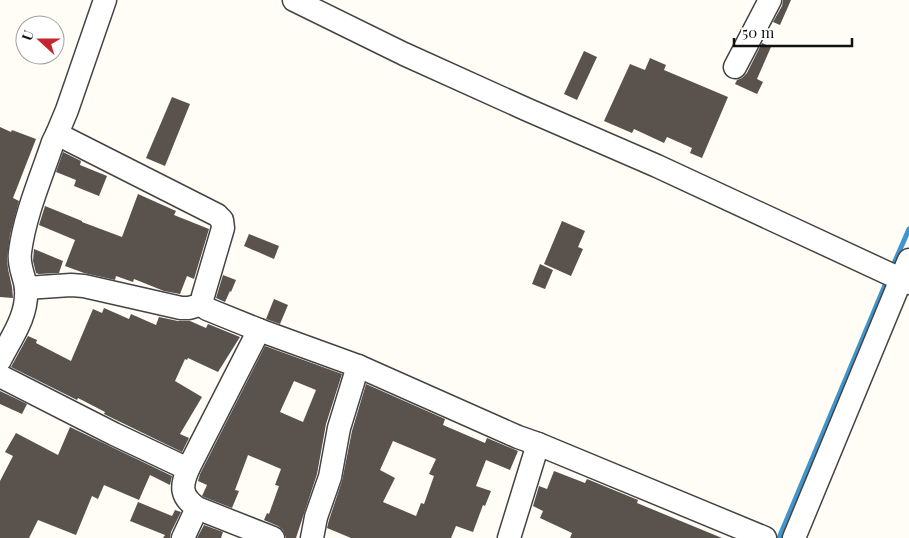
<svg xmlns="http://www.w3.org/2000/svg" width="909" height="538" font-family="'Playfair Display',serif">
  <rect width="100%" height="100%" fill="#fffdf5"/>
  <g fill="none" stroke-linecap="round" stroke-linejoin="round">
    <g stroke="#3f96cf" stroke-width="5">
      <path d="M892,268l17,-39"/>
      <path d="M779,538l109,-260"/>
    </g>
  </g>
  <g fill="#5a524d" fill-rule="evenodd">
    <path d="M783,0h8l-11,25 -7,-3 9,-16z"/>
    <path d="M762,43l9,4 -14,32 6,3 -6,12 -22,-10 2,-4 5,-2 5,-5z"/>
    <path d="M584,51l13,6 -20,43 -13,-6z"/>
    <path d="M650,58l16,7 -2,5 64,27 -26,61 -12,-5 2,-5 -25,-11 -3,6 -30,-14 -2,4 -28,-12 26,-57 15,6z"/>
    <path d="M172,97l18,7 -25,62 -19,-8z"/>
    <path d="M0,127l11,5 1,-2 24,9 -23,59 6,3 -9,34 -3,23 1,11 4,18 1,11 -13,-1z"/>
    <path d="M63,152l18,9 -1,4 27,11 -8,20 -25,-10 2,-6 -20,-8z"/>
    <path d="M138,194l38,17 -2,4 35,14 -15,50 -7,-3 -7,18 -16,-3 -30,-12 -1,3 -17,-6 -1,4 -31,-7 -19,-7 10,-26 -36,-15 6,-19 37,15v1l40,15z"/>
    <path d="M562,221l23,10 -7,16 5,2 -12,27 -27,-12z"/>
    <path d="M249,234l30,12 -5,13 -30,-13z"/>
    <path d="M34,249l29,12 -4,12 -20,1 -3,-1 -3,-12z"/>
    <path d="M540,264l13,6 -8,19 -13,-5z"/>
    <path d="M223,275l13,5 -5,12 -1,-1 -5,11 -9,-4z"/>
    <path d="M274,299l14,6 -8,19 -14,-5z"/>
    <path d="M104,308l25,11 2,-5 25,11 3,-8 19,4h12l16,7 2,-4 32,13 -22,35 -30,-14 -1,2 -2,-1 -10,22 27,16 -22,37 9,4 -7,14 -78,-38 1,-2 -27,-14 -1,2 -66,-33 17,-31 9,4 -1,3 35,18 22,-52 9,4z"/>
    <path d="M265,346l77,28 -16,50 -9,50 -21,64h-10l-3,-8 -5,-4 -14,-6 3,-7 2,1 10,-28 -4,-1 6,-16 -33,-14 -13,35 4,1 -7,17 -28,-11 -2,-1 5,-11 -9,-4 2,-7zM294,381l22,9 -13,32 -23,-10z"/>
    <path d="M366,384l79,35 -2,6 42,18 2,-5 31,13 -8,19 -24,-10 -10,26 15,5 -6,15 -2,-1 -10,27 -17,-6 -5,12h-100l-24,-10 2,-8 13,-39 10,-50zM393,441l43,18 -7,15 5,2 -10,28 -3,-1 -5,13 -33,-14 12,-24 -15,-8z"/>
    <path d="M0,391l27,13 -5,10 -22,-10z"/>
    <path d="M70,427l102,49 -2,9 -20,-10 -11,25 -35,-15 -6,14 -6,-3 -16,39 -38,-15 -9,18h-29v-57l13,-25 -8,-4 11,-19 42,22z"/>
    <path d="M554,471l31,12 2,-4 51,21 -1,3 85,35h-152l2,-5 -32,-15 3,-7 -10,-5 6,-20 8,3z"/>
    <path d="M138,502l34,14 3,-6 6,2 -10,20 -1,6h-7l2,-3 -35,-14z"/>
    <path d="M204,525l19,7 -2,6h-24z"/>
  </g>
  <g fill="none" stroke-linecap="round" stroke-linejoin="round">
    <defs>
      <g id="minor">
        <path d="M105,0l-38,110 -10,24 160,81 5,5 1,8 -20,68c-1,6 0,9 4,13l52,21 99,36 160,71 20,7 227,94"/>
        <path d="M294,0l110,54 124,56 129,56 252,117"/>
        <path d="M735,67l35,-67"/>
        <path d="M26,288l45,-3 13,1 97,22h8l14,-4"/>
        <path d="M259,330l-71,139c-7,17 -8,27 9,39l76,30"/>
        <path d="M0,360c11,-22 28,-44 26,-71 -1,-13 -8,-22 -6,-37 5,-38 21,-74 33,-110l4,-8"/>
        <path d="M0,376l114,58 74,35"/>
        <path d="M183,538l14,-30"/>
        <path d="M312,538l4,-21 14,-40 9,-49 19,-62"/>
        <path d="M509,538l29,-94"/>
        <path d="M794,538l115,-278"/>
      </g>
    </defs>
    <use href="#minor" stroke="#444" stroke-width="25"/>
    <use href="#minor" stroke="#fff" stroke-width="22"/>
  </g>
  <g transform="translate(40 40) rotate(291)"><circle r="24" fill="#ffffff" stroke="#a0a0a0"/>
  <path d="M0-4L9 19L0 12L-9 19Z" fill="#c4262e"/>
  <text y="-8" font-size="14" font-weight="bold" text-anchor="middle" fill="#111111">U</text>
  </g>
  <path d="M734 38v8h118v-8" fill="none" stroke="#111111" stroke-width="2.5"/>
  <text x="742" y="38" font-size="15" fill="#111111" stroke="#ffffff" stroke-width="4" paint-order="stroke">50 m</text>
</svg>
